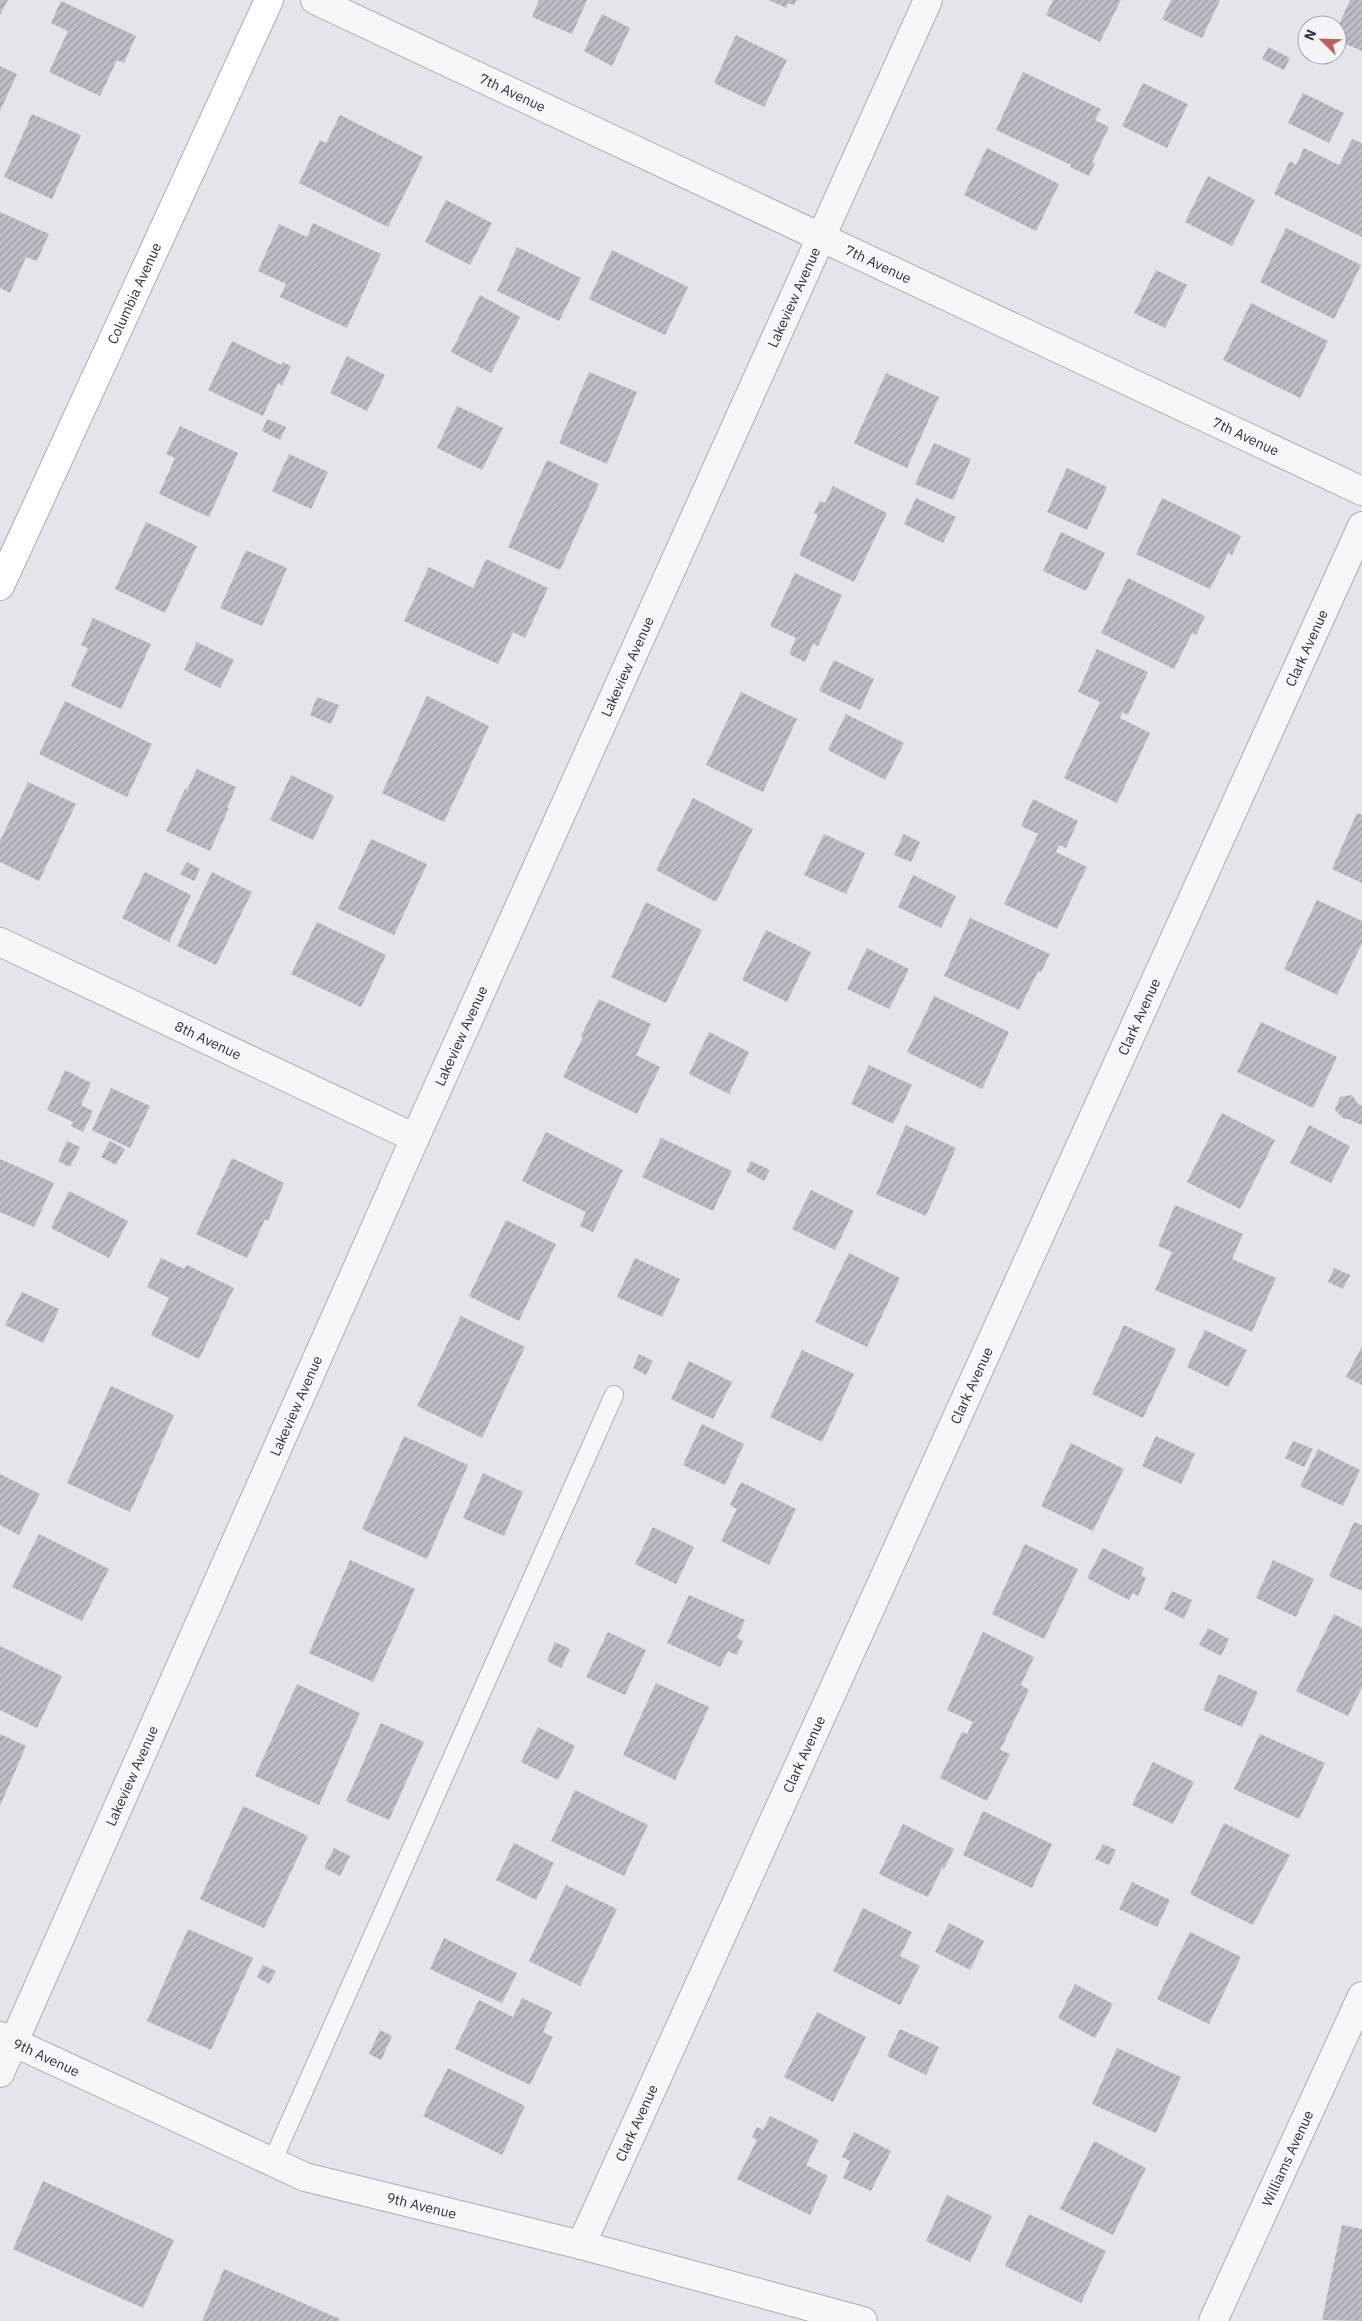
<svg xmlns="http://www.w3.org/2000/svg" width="1362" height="2321" font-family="'IBM Plex Sans',sans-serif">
  <defs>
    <pattern id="building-hatch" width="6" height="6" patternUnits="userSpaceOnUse" patternTransform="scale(1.25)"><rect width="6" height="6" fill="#bcbec7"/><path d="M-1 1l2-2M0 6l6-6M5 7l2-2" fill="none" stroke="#999ba3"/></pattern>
  </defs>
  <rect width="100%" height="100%" fill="#e4e5ea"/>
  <g fill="url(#building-hatch)">
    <path d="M0,0h8l-8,15z"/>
    <path d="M539,0h48l-15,34 -40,-17z"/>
    <path d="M769,0h28l-3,5 -6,-2 -2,5z"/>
    <path d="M1053,0h68l-21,42 -54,-27z"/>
    <path d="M1171,0h49l-18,38 -40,-19z"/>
    <path d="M1350,0h12v51l-25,-11v-11z"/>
    <path d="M61,1l75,35 -12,27 -7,-3 -17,36 -51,-24 19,-41 -17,-8z"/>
    <path d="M602,14l28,14 -18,38 -28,-15z"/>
    <path d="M736,35l51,25 -23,47 -50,-24z"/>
    <path d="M1268,47l22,11 -6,12 -22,-11z"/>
    <path d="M0,66l17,8 -17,37z"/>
    <path d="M1023,72l78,37 -6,11 14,7 -17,35 3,1 -6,13 -19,-9 1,-2 -75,-35z"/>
    <path d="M1143,83l45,21 -21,44 -45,-22z"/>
    <path d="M1303,93l41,20 -15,30 -41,-20z"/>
    <path d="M32,114l49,21 -29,64 -48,-22z"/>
    <path d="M340,115l83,42 -35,70 -89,-44 21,-43 6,3z"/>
    <path d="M1352,139l10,4v94l-88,-43 16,-33 6,4 8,-17 35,17z"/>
    <path d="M987,148l72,36 -23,47 -72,-36z"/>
    <path d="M1208,176l47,24 -23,46 -47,-24z"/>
    <path d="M446,200l46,23 -22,42 -45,-23z"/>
    <path d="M0,212l49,22 -12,27 -11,-4 -16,36 -10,-5z"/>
    <path d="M313,223l68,31 -34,74 -67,-31 6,-13 -28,-13 21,-47 28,13z"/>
    <path d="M1286,228l75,37 -27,54 -74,-37z"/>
    <path d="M517,247l64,31 -22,43 -62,-30z"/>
    <path d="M612,250l76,37 -23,48 -76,-36z"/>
    <path d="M1156,270l31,15 -22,43 -31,-15z"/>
    <path d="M480,295l40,22 -29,56 -40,-21z"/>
    <path d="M1251,303l77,38 -28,57 -77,-38z"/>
    <path d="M232,341l49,24 2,-3 8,4 -9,20 -4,-3 -15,33 -55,-26z"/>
    <path d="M347,356l38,19 -18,36 -37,-18z"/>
    <path d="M589,372l48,20 -30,72 -48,-21z"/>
    <path d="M886,373l53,24 -32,71 -53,-25z"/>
    <path d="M457,406l46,22 -21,42 -45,-22z"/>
    <path d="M267,419l19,8 -6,13 -18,-9z"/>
    <path d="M180,426l58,27 -29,64 -50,-23 16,-36 -9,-4z"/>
    <path d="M934,443l37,16 -18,41 -38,-16z"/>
    <path d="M289,454l39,18 -17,37 -39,-18z"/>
    <path d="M547,460l52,24 -39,86 -52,-23z"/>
    <path d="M1067,468l40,19 -20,43 -40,-18z"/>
    <path d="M833,486l54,27 -33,69 -55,-27 19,-40 -4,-2 6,-12 5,2z"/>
    <path d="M916,498l40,19 -13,26 -39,-19z"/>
    <path d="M1162,498l79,38 -9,19 -4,-2 -18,36 -74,-35z"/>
    <path d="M146,522l51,24 -32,67 -50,-24z"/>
    <path d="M1061,532l44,21 -19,38 -43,-20z"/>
    <path d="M246,550l41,18 -25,58 -42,-18z"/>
    <path d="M486,559l62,29 -23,50 -12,-6 -15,32 -94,-43 25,-54 44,21z"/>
    <path d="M795,573l47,22 -24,51 -5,-2 -8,18 -16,-8 7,-16 -26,-12z"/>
    <path d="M1128,578l77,38 -9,19 -4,-2 -18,36 -73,-36z"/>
    <path d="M93,618l58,26 -30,65 -50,-23 17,-38 -7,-3z"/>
    <path d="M197,642l37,18 -14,28 -36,-18z"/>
    <path d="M1097,649l51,23 -20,43 -6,-3 -2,6 30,15 -33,70 -53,-25 36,-76 -22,-10z"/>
    <path d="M834,660l40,19 -14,31 -41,-19z"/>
    <path d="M741,692l56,27 -34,73 -57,-27z"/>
    <path d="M427,696l62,30 -45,96 -62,-29z"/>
    <path d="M317,697l22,8 -8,19 -21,-9z"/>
    <path d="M65,701l87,43 -25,53 -88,-43z"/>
    <path d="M846,714l58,29 -19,37 -57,-30z"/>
    <path d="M197,769l39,18 -9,21h2l-19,43 -44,-20 19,-42 2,1z"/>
    <path d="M291,775l43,21 -21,44 -43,-20z"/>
    <path d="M28,782l48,22 -37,77 -39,-19v-21z"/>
    <path d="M693,798l60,31 -37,73 -60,-32z"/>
    <path d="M1033,799l45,22 -12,27 -7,-3 -3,7 31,15 -30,62 -53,-25 34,-70 -17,-8z"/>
    <path d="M1357,813l5,2v68l-30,-14z"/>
    <path d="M824,834l41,19 -19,41 -42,-19z"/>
    <path d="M904,834l16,8 -9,20 -17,-7z"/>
    <path d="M371,839l56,25 -33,71 -56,-26z"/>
    <path d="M187,862l13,7 -6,12 -14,-7z"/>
    <path d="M145,872l46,23 -22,47 -47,-24z"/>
    <path d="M212,872l40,20 -36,73 -39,-19z"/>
    <path d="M913,875l43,21 -15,32 -43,-21z"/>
    <path d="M1317,900l45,21v22l-25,52 -53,-26z"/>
    <path d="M646,902l56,28 -36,73 -55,-26z"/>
    <path d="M970,918l80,36 -9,18 -3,-1 -19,39 -75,-34z"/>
    <path d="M317,922l69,33 -25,52 -70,-33z"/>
    <path d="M766,930l45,22 -24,50 -45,-22z"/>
    <path d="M867,948l42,21 -20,40 -42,-20z"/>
    <path d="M934,996l75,36 -27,57 -75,-37z"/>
    <path d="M599,999l52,25 -15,31 24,12 -23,47 -74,-37 20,-40 -2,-1z"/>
    <path d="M1261,1022l76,35 -24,51 -76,-36z"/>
    <path d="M709,1032l40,20 -20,42 -40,-20z"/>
    <path d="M869,1065l43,20 -19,39 -42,-20z"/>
    <path d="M65,1070l26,13 -10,22 12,6 -10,21 -12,-6 2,-4 -26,-12z"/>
    <path d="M111,1088l39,18 -20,42 -38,-18z"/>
    <path d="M1352,1095l6,9 4,2v19l-14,-6h-4l-9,-9 5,-13z"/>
    <path d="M1222,1113l53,27 -35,69 -53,-27z"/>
    <path d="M906,1125l50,23 -30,68 -50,-22z"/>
    <path d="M1309,1125l41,21 -19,37 -41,-20z"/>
    <path d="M546,1132l77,38 -30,62 -13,-6 6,-14 -64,-31z"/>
    <path d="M661,1138l71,33 -19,40 -71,-34z"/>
    <path d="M67,1141l13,6 -10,20 -12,-6z"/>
    <path d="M110,1141l15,8 -9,16 -15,-8z"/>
    <path d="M232,1158l52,25 -16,38 -3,-2 -18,39 -51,-24z"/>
    <path d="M0,1159l54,24 -20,44 -34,-15z"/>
    <path d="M751,1161l19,9 -6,11 -18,-10z"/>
    <path d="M811,1190l43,21 -19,39 -43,-21z"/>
    <path d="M69,1191l59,30 -19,37 -58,-30z"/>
    <path d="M1175,1205l68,29 -11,25 44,19 -24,54 -97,-42 17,-38 -14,-6z"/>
    <path d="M506,1220l50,24 -37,77 -50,-25z"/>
    <path d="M849,1253l51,25 -33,69 -52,-25z"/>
    <path d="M161,1258l23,11 3,-4 47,23 -35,71 -48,-24 18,-37 -22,-11z"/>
    <path d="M635,1258l45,21 -18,38 -45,-20z"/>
    <path d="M1334,1268l16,7 -7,14 -15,-7z"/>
    <path d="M22,1292l37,17 -16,34 -38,-18z"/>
    <path d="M461,1316l64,31 -43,91 -65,-32z"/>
    <path d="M1124,1325l52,24 -33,69 -51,-24z"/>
    <path d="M1205,1330l42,20 -19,37 -41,-20z"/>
    <path d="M1362,1346v39l-16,-8z"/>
    <path d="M802,1350l52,24 -32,68 -52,-25z"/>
    <path d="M639,1354l14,7 -7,14 -13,-7z"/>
    <path d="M689,1361l43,21 -19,37 -42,-20z"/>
    <path d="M111,1386l63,29 -44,97 -63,-29z"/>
    <path d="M702,1424l42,20 -19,41 -42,-20z"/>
    <path d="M404,1436l64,29 -41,94 -65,-30z"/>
    <path d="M1156,1436l39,18 -14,30 -39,-18z"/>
    <path d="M1293,1441l20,8 -9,18 -19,-9z"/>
    <path d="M1071,1443l53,26 -31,62 -52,-25z"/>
    <path d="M1318,1449l42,21 -17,36 -43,-20z"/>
    <path d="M483,1473l40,19 -19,44 -41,-18z"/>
    <path d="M0,1474l40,20 -21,41 -19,-10z"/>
    <path d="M741,1482l55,27 -27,56 -48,-24 16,-32 -7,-4z"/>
    <path d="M1354,1522l8,3v66l-33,-15z"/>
    <path d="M653,1527l41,20 -18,37 -41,-20z"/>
    <path d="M39,1534l70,35 -27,52 -70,-34z"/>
    <path d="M1025,1544l53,25 -34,70 -52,-25z"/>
    <path d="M1103,1548l41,20 -3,7 5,3 -8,18 -5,-3 -4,7 -42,-22z"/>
    <path d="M350,1560l65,29 -42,93 -64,-29z"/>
    <path d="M1273,1560l41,19 -18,38 -40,-19z"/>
    <path d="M1172,1591l20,9 -8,19 -20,-10z"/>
    <path d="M689,1595l56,25 -8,18 6,3 -6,14 -9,-4 -8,16 -53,-24z"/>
    <path d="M1334,1614l28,14v59l-14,29 -52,-25z"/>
    <path d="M1208,1628l21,11 -8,17 -22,-11z"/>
    <path d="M608,1632l38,18 -21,45 -39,-18z"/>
    <path d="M983,1632l51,25 -13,28 8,5 -29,60 10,4 -23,47 -47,-23 22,-46 5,2 6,-12 -26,-12z"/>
    <path d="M555,1642l15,7 -9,19 -14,-7z"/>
    <path d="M0,1646l62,30 -25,52 -37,-18z"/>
    <path d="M1219,1674l39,18 -16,35 -39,-17z"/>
    <path d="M656,1683l53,24 -34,73 -52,-25z"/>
    <path d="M297,1684l63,29 -41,92 -64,-29z"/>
    <path d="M381,1723l43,19 -35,78 -43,-19z"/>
    <path d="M538,1727l37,19 -17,34 -37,-18z"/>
    <path d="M0,1734l26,12 -26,60z"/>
    <path d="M1260,1734l65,29 -26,56 -65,-30z"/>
    <path d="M1153,1762l41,20 -21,42 -41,-19z"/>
    <path d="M575,1790l73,35 -24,51 -73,-35z"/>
    <path d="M243,1806l65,30 -44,92 -64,-29z"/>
    <path d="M983,1811l69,33 -20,44 -69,-33z"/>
    <path d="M1224,1823l66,32 -37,70 -63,-31z"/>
    <path d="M903,1824l51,25 -10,20 -2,-1 -14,29 -49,-23z"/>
    <path d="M514,1843l40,20 -18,37 -40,-20z"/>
    <path d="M1103,1844l13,6 -7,15 -14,-6z"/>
    <path d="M334,1848l16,8 -10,20 -16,-8z"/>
    <path d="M1132,1882l38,18 -13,27 -38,-18z"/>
    <path d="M566,1885l51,24 -37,77 -51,-25z"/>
    <path d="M863,1908l49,24 -12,24 20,10 -20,39 -67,-34z"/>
    <path d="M949,1923l35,18 -14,29 -35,-18z"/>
    <path d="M188,1929l65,29 -42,92 -64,-29z"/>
    <path d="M1190,1932l51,25 -32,67 -52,-25z"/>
    <path d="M444,1938l73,35 -15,30 -72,-34z"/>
    <path d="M263,1965l13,6 -7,13 -12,-7z"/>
    <path d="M1075,1984l38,20 -18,34 -37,-20z"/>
    <path d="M522,1998l30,14 -9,20 10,5 -23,48 -75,-36 24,-49 34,17z"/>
    <path d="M817,2012l49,25 -33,65 -49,-25z"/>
    <path d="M900,2029l39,18 -13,28 -39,-19z"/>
    <path d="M380,2030l12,6 -11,24 -12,-6z"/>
    <path d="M1117,2048l64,29 -25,56 -64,-29z"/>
    <path d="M448,2068l77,38 -23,49 -79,-39z"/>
    <path d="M770,2116l49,24 -13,25 22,11 -18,39 -73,-36 20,-39 -5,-3 5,-10 6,3z"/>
    <path d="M854,2132l37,19 -20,40 -28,-13 7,-17 -8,-4z"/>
    <path d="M1094,2141l52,27 -33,67 -53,-26z"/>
    <path d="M43,2181l131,59 -31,68 -130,-59z"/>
    <path d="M947,2195l45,21 -22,46 -44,-21z"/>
    <path d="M1029,2214l77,37 -25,52 -76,-37z"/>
    <path d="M1342,2225l20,4v92l-40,-1z"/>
    <path d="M224,2269l116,50 -1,2h-137z"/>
  </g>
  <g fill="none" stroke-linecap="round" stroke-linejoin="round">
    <defs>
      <path id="lane" d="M272,2162l342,-767"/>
      <g id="street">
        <path id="s1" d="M315,0l1047,491"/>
        <path id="s2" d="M0,942l415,196"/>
        <path id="s3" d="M0,2036l305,141 276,68 282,76"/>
        <path id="s4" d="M0,2073l415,-935 513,-1138"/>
        <path id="s5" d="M581,2245l781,-1719"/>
        <path id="s6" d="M1213,2321l149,-325"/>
      </g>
      <g id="secondary">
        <path id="s7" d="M0,586l269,-586"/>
      </g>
    </defs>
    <use href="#lane" stroke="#aaabb4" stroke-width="20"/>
    <use href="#street" stroke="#aaabb4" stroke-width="30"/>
    <use href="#secondary" stroke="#aaabb4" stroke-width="30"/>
    <use href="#lane" stroke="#f6f7f9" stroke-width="18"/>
    <use href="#street" stroke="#f6f7f9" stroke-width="28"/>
    <use href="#secondary" stroke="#fff" stroke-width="28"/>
  </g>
  <g text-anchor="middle" stroke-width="4" stroke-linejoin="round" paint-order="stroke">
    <g font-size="14" fill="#2e3141" stroke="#f4f4f8">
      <text dy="5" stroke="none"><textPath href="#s1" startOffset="218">7th Avenue</textPath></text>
      <text dy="5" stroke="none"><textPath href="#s1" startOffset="622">7th Avenue</textPath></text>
      <text dy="5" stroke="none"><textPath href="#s7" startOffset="322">Columbia Avenue</textPath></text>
      <text dy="5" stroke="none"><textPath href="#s4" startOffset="1945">Lakeview Avenue</textPath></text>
      <text dy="5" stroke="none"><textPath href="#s1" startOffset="1028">7th Avenue</textPath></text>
      <text dy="5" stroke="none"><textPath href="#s5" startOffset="1754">Clark Avenue</textPath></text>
      <text dy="5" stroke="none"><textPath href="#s4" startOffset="1540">Lakeview Avenue</textPath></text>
      <text dy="5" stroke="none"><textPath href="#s5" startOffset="1349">Clark Avenue</textPath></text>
      <text dy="5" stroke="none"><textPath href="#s4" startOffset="1135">Lakeview Avenue</textPath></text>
      <text dy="5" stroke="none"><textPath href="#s2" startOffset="230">8th Avenue</textPath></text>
      <text dy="5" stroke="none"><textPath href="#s5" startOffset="944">Clark Avenue</textPath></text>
      <text dy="5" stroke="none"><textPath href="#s4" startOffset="730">Lakeview Avenue</textPath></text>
      <text dy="5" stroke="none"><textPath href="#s5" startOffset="539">Clark Avenue</textPath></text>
      <text dy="5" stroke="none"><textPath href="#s4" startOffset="325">Lakeview Avenue</textPath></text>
      <text dy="5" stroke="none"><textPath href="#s3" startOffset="51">9th Avenue</textPath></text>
      <text dy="5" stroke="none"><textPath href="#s5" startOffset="134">Clark Avenue</textPath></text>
      <text dy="5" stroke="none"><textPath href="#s6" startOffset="179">Williams Avenue</textPath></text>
      <text dy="5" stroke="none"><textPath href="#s3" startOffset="456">9th Avenue</textPath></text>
    </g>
  </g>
  <g transform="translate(1322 40) rotate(293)"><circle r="24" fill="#f4f4f8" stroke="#a5a6af"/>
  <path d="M0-4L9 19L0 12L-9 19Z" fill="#c05f59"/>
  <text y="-8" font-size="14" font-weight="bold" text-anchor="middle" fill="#2e3141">N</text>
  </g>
</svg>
